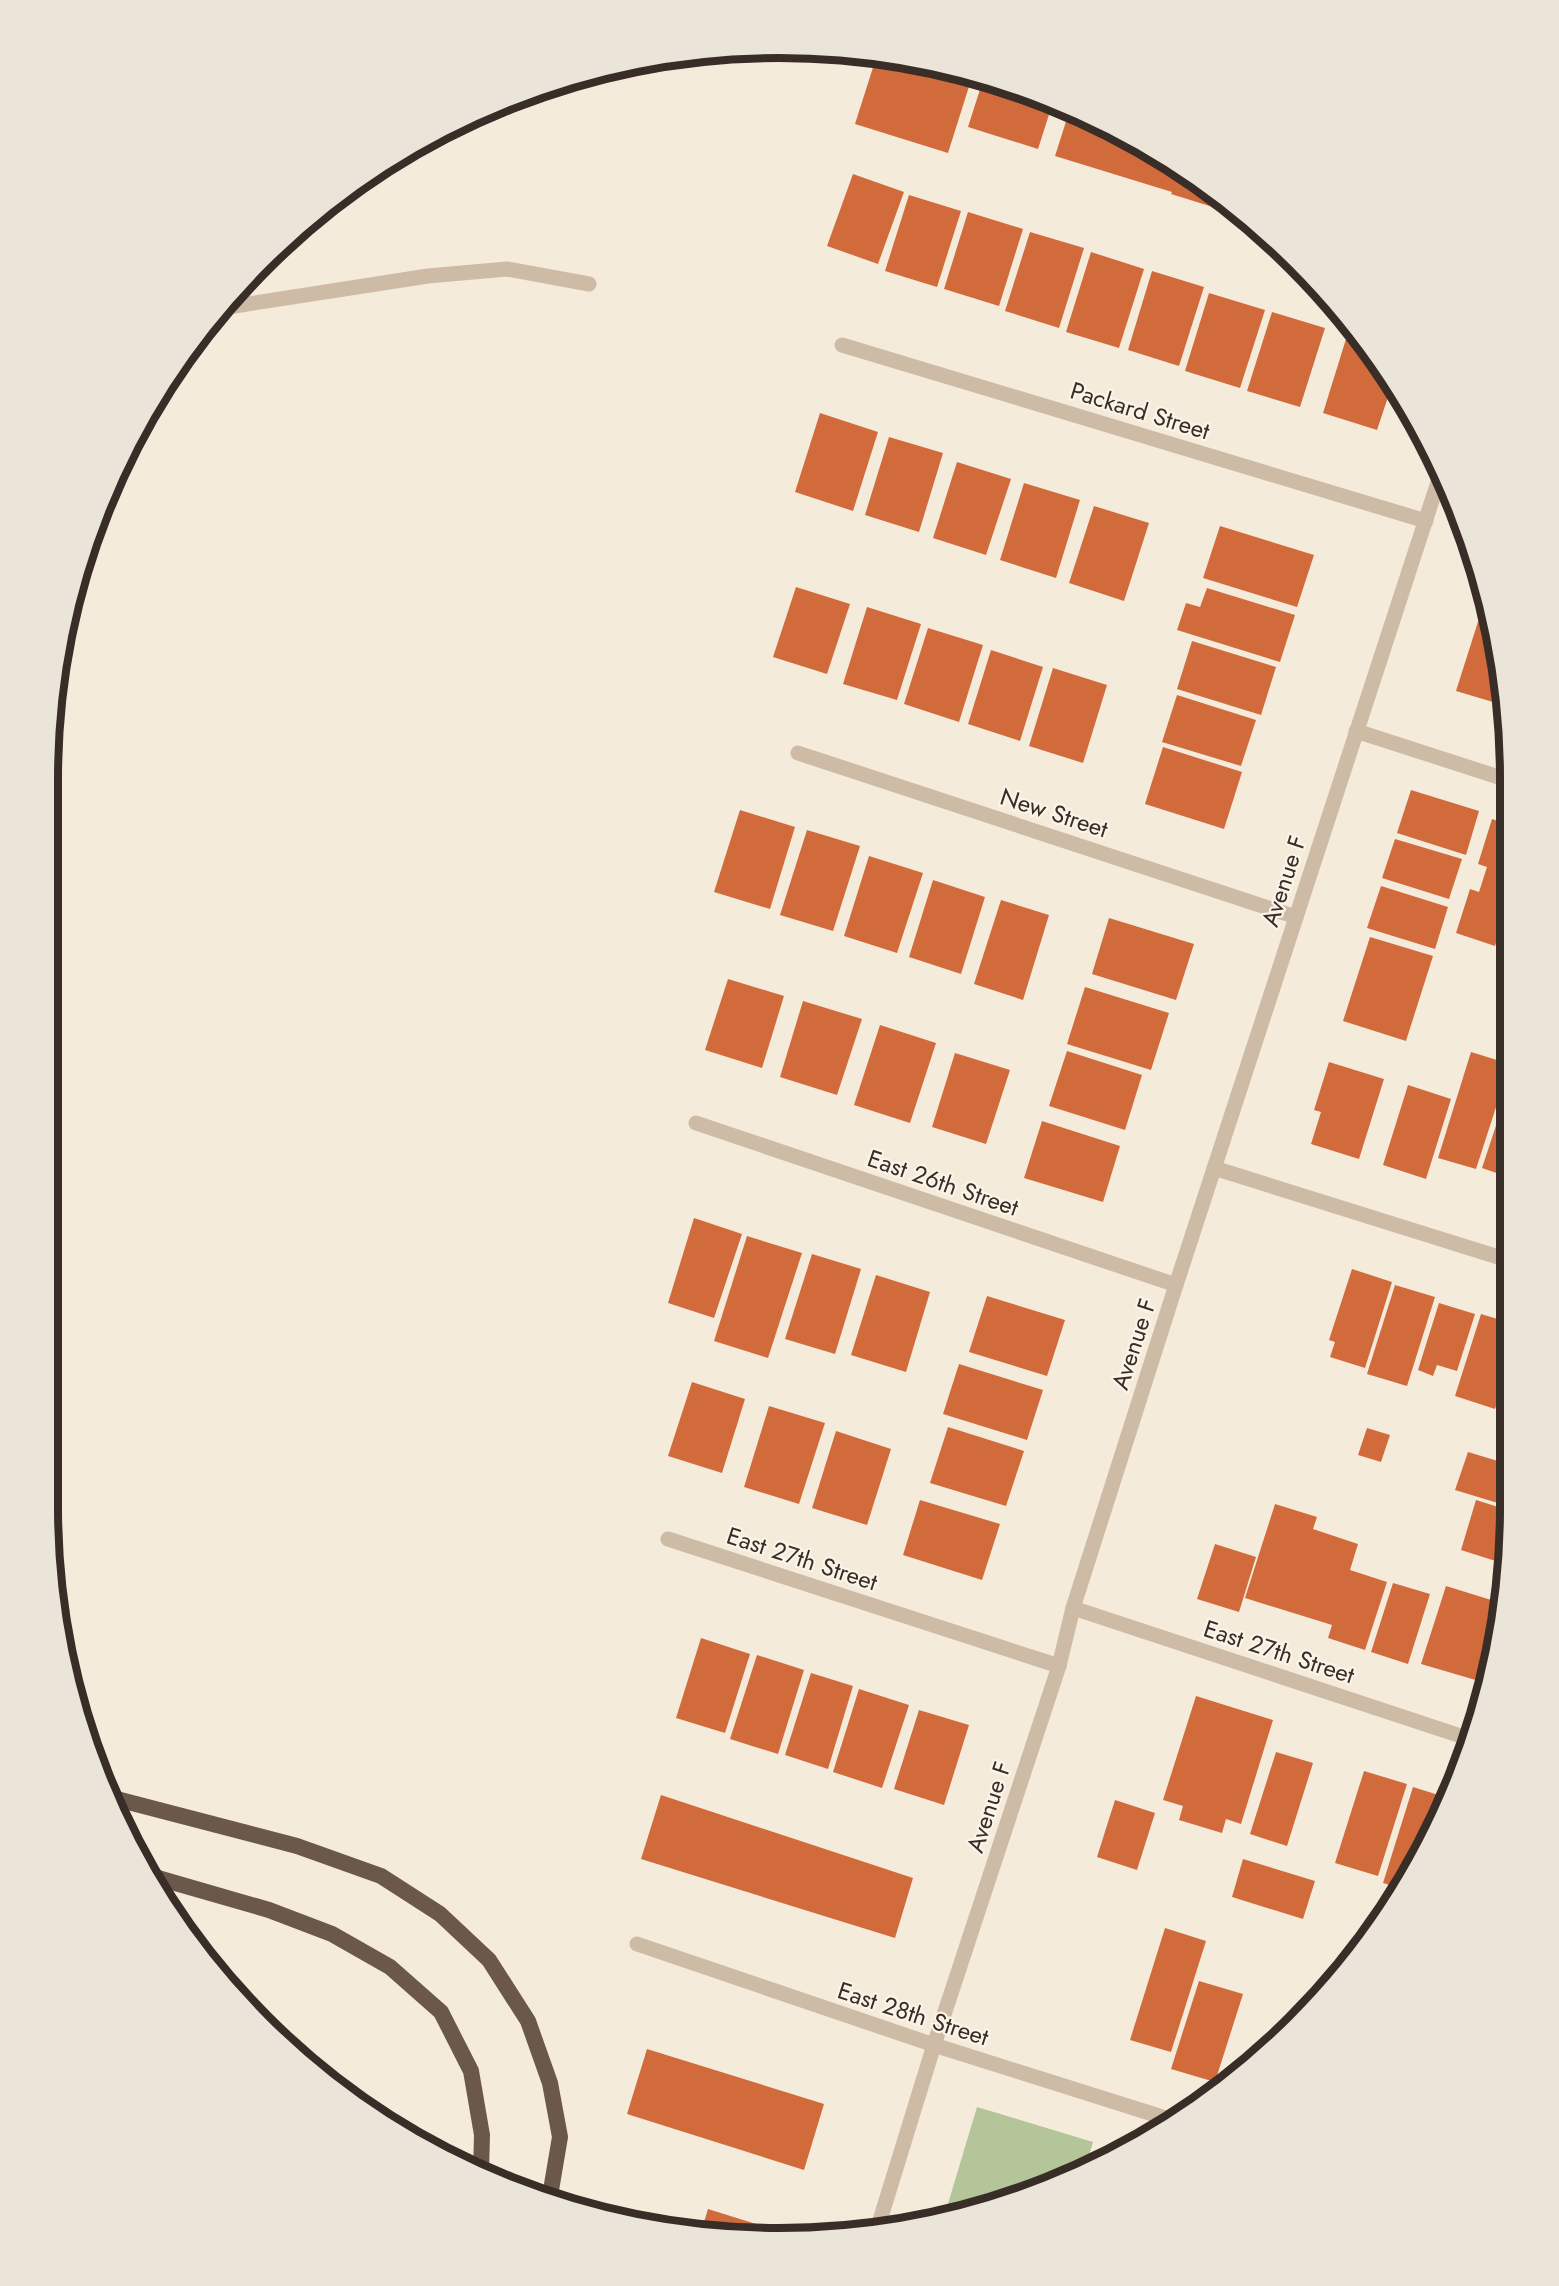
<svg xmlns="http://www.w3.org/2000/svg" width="1559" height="2286" font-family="Jost,sans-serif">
  <rect width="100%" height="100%" fill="#f5ebdb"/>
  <path fill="#b3c599" d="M977,2107l116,35 -8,27 -141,48z"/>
  <g fill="#d26b3c">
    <path d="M876,58l47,4 49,15 -24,76 -93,-29z"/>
    <path d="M983,80l70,22 -15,47 -70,-22z"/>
    <path d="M1070,109l116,62 47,39 -1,3 -61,-19 1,-2 -117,-36z"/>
    <path d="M853,174l51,18 -26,72 -51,-18z"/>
    <path d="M909,195l52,16 -24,76 -52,-16z"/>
    <path d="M968,212l55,17 -24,77 -55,-17z"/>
    <path d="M1030,232l54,16 -25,80 -54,-17z"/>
    <path d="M1091,252l53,17 -25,79 -53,-16z"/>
    <path d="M1152,271l52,16 -25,79 -51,-16z"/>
    <path d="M1209,293l56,17 -25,78 -55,-17z"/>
    <path d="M1272,312l53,16 -25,79 -53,-16z"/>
    <path d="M1346,339l18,6 29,37 -16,48 -54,-17z"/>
    <path d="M820,413l58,19 -25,79 -58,-19z"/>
    <path d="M889,437l54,16 -24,79 -54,-17z"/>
    <path d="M957,462l54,17 -25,76 -53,-17z"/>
    <path d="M1024,483l56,17 -24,78 -56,-18z"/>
    <path d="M1094,506l55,17 -25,78 -55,-18z"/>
    <path d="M1220,526l94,29 -17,52 -94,-29z"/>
    <path d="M796,587l54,17 -23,70 -54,-17z"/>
    <path d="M1207,588l88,27 -15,47 -103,-32 9,-27 14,4z"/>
    <path d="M1483,606l4,1 10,30 6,68 -47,-14z"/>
    <path d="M867,607l54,17 -24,76 -54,-16z"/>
    <path d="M928,628l55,17 -24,77 -55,-18z"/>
    <path d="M1192,641l84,26 -15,48 -84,-26z"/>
    <path d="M991,650l52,17 -23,74 -52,-17z"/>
    <path d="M1053,668l54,17 -24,78 -54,-17z"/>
    <path d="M1177,695l79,25 -15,46 -79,-24z"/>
    <path d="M1163,747l79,25 -18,57 -79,-25z"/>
    <path d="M1411,790l68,21 -13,44 -69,-22z"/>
    <path d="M740,810l55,17 -25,82 -56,-17z"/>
    <path d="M1492,819l19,6v70l-16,51 -39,-13 14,-44 9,3 8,-25 -9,-3z"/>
    <path d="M807,830l53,16 -27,85 -53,-16z"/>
    <path d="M1395,839l67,20 -13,40 -67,-21z"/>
    <path d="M869,856l54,17 -26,80 -53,-17z"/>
    <path d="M933,880l52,17 -24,77 -52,-17z"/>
    <path d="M1381,886l67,21 -13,42 -68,-21z"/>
    <path d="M1001,900l48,15 -26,85 -49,-16z"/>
    <path d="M1109,918l85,26 -18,56 -84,-26z"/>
    <path d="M1511,932v22l-7,-2z"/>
    <path d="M1370,937l63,19 -27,85 -63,-20z"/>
    <path d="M728,979l56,17 -22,72 -57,-18z"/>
    <path d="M1085,987l84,26 -18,57 -84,-26z"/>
    <path d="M803,1001l59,18 -25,76 -57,-18z"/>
    <path d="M880,1025l56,18 -26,80 -56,-18z"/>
    <path d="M1067,1051l75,24 -17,55 -76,-24z"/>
    <path d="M1471,1052l39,12 -34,105 -38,-11z"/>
    <path d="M955,1053l55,17 -24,74 -54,-17z"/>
    <path d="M1329,1062l55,17 -25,80 -48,-15 10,-32 -7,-2z"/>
    <path d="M1511,1080v98l-29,-10z"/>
    <path d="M1408,1085l43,14 -25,80 -43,-14z"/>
    <path d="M1042,1121l78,25 -17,56 -79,-24z"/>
    <path d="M694,1218l48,16 -28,84 -46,-15z"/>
    <path d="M747,1236l55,17 -34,105 -54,-17z"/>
    <path d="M812,1254l49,15 -26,85 -50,-15z"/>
    <path d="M1352,1269l40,13 -27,86 -35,-11 5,-15 -6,-2z"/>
    <path d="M876,1275l54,17 -24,80 -55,-17z"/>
    <path d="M1395,1285l40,12 -28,89 -40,-12z"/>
    <path d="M987,1296l78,24 -18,56 -78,-24z"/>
    <path d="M1439,1303l36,11 -18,57 -20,-6 -4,11 -15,-6z"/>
    <path d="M1481,1314l30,9v37l-16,49 -40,-13z"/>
    <path d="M959,1364l84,26 -16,50 -84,-26z"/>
    <path d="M692,1382l53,17 -23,74 -54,-17z"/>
    <path d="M769,1406l56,17 -26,81 -55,-17z"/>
    <path d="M948,1427l76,24 -18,55 -76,-23z"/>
    <path d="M1367,1428l23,7 -9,27 -23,-7z"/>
    <path d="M836,1431l55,18 -24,76 -55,-17z"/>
    <path d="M1468,1452l43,13v42l-56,-17z"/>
    <path d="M920,1500l80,24 -18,56 -79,-25z"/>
    <path d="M1476,1500l35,11 -6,53 -44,-14z"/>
    <path d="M1275,1504l42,13 -4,12 45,15 -8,26 37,12 -22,68 -37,-12 4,-13 -87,-27z"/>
    <path d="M1215,1544l41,13 -17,55 -42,-13z"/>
    <path d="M1393,1583l37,11 -22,70 -37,-12z"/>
    <path d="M1446,1586l55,17 -22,78 -58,-17z"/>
    <path d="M701,1638l49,16 -25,79 -49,-15z"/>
    <path d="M757,1655l47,15 -26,84 -48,-15z"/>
    <path d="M811,1673l42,13 -25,83 -43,-14z"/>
    <path d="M859,1689l50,16 -27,83 -49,-16z"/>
    <path d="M1196,1696l77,24 -32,104 -15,-5 -4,14 -43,-13 4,-14 -20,-6z"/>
    <path d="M919,1710l50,15 -25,80 -50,-16z"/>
    <path d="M1276,1752l37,11 -26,83 -37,-12z"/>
    <path d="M1364,1771l43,13 -29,92 -43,-13z"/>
    <path d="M1413,1787l35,11 -47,90 -18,-5z"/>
    <path d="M661,1795l252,83 -18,60 -254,-79z"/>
    <path d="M1115,1800l40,13 -18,57 -40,-13z"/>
    <path d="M1243,1859l72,22 -12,38 -71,-22z"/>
    <path d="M1165,1928l41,13 -35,111 -41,-12z"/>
    <path d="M1199,1981l44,13 -28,88 -44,-13z"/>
    <path d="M647,2049l177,55 -20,66 -177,-56z"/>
    <path d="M1095,2156l12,4 -15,6z"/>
    <path d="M708,2209l64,20 -1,6 -70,-3z"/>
  </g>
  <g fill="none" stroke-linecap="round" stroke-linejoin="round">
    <path stroke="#cebba6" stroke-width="15" d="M222,308l206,-32 79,-7 82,15"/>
    <g stroke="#cebba6" stroke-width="15">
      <path d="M842,345l584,176"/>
      <path d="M1356,731l155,50"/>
      <path d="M798,753l498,164"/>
      <path d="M696,1123l480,162"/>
      <path d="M1214,1168l297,93"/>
      <path d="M668,1539l391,127"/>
      <path d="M1073,1608l397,131"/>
      <path d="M637,1944l297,101 241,76"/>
      <path d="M877,2230l57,-185 125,-379 14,-58 103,-323 265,-812"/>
    </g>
    <g stroke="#6c584a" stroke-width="16">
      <path d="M109,1797l188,49 84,30 59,38 49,46 39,61 22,62 10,54 -10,59"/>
      <path d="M151,1876l118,34 63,24 58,33 51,45 30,59 11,64 -1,37"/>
    </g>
  </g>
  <g text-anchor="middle" stroke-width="4.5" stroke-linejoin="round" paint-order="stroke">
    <g font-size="24" fill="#392e27" stroke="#fbf4e8">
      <text transform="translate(1140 411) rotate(17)" y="8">Packard Street</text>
      <text transform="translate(1054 813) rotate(18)" y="8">New Street</text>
      <text transform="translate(1284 881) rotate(-72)" y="8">Avenue F</text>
      <text transform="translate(943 1183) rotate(19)" y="8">East 26th Street</text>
      <text transform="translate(1134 1344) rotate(-72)" y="8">Avenue F</text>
      <text transform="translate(802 1559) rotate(18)" y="8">East 27th Street</text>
      <text transform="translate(1279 1652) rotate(18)" y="8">East 27th Street</text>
      <text transform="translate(989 1807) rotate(-72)" y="8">Avenue F</text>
      <text transform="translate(913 2014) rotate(18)" y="8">East 28th Street</text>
    </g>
  </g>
  <path d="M0 0H1559V2286H0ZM779 58H779A721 721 0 0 1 1500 779V1507A721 721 0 0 1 779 2228H779A721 721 0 0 1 58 1507V779A721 721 0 0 1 779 58Z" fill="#ebe4d9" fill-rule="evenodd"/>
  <path fill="none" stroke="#392e27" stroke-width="8" d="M779 58H779A721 721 0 0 1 1500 779V1507A721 721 0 0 1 779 2228H779A721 721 0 0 1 58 1507V779A721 721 0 0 1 779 58Z"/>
</svg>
